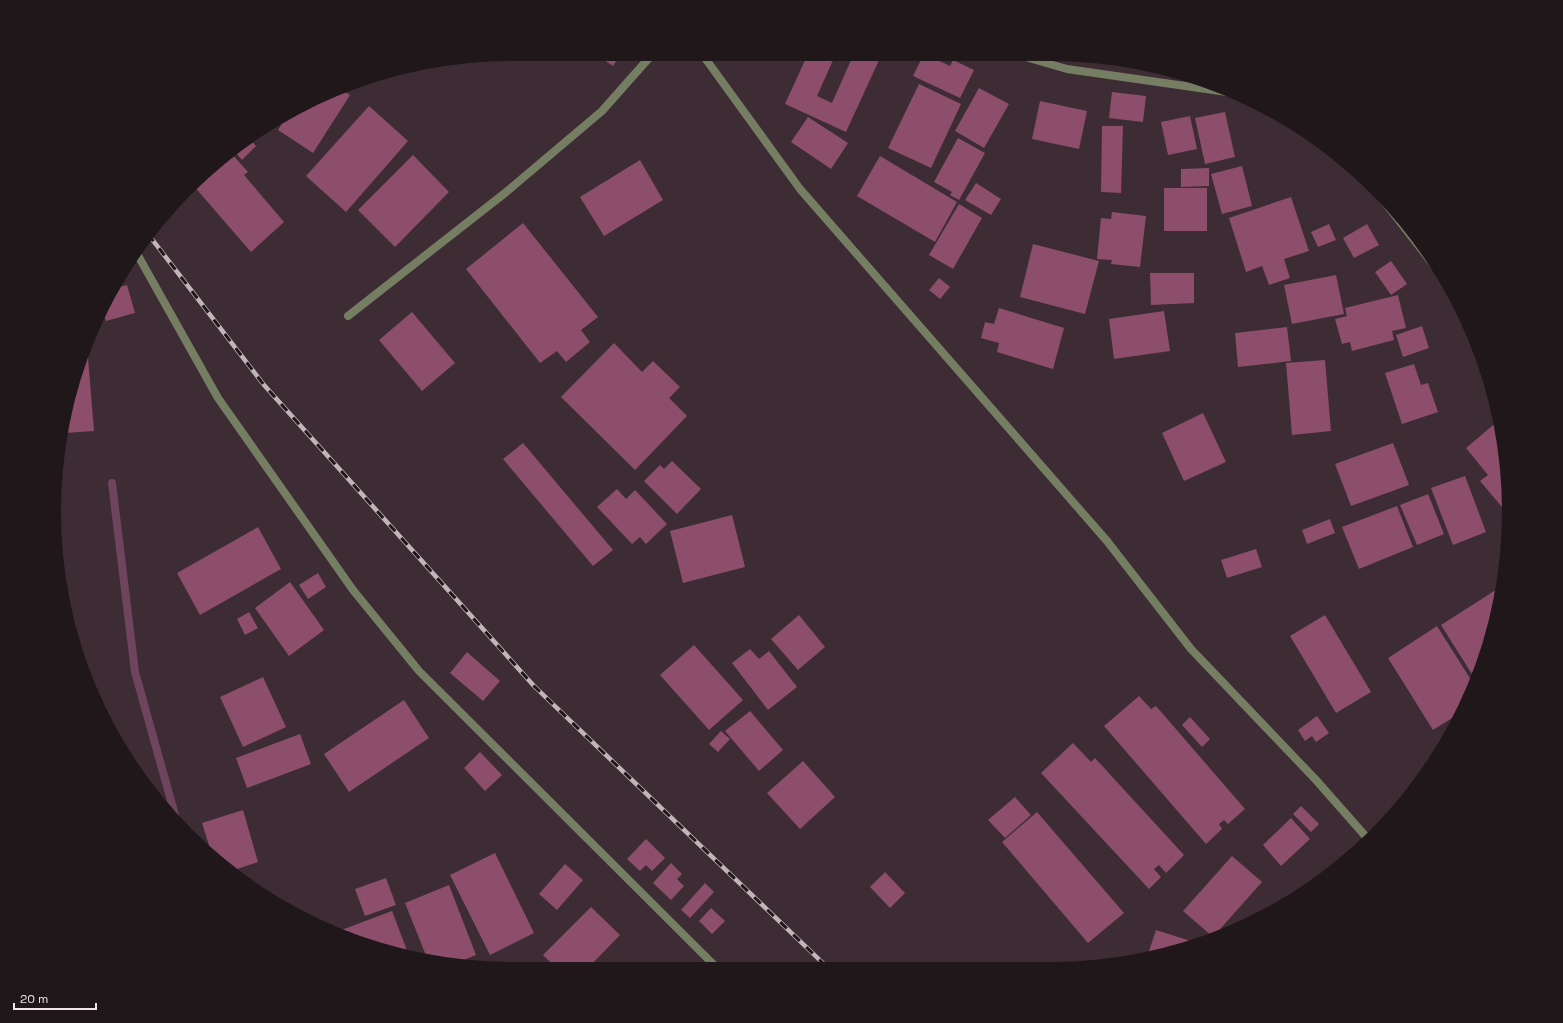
<svg xmlns="http://www.w3.org/2000/svg" width="1563" height="1023" font-family="'Space Grotesk',sans-serif">
  <rect width="100%" height="100%" fill="#3d2c33"/>
  <g fill="none" stroke-linecap="round" stroke-linejoin="round">
    <path stroke="#6e455c" stroke-width="8" d="M112,483l23,189 40,143"/>
  </g>
  <g fill="#8c4e6b">
    <path d="M601,58h17l-5,8z"/>
    <path d="M806,58h28l-17,38 15,7 20,-45h28l-34,74 -61,-28z"/>
    <path d="M922,58h11l17,8 3,-6 21,10 -14,28 -47,-22z"/>
    <path d="M919,84l42,20 -30,64 -43,-20z"/>
    <path d="M979,88l30,16 -25,44 -29,-17z"/>
    <path d="M342,90l8,5 -37,58 -35,-23 8,-13z"/>
    <path d="M1112,92l34,4 -3,26 -34,-4z"/>
    <path d="M1040,101l47,10 -8,38 -47,-10z"/>
    <path d="M369,106l39,35 -62,71 -40,-36z"/>
    <path d="M1225,112l10,45 -30,7 -10,-46z"/>
    <path d="M1190,116l7,33 -29,6 -7,-33z"/>
    <path d="M808,117l40,26 -17,26 -40,-27z"/>
    <path d="M1102,126h21l-2,67 -20,-1z"/>
    <path d="M267,127l-5,9 -6,-3 1,-2z"/>
    <path d="M249,138l7,8 -14,14 -8,-9z"/>
    <path d="M958,138l27,15 -26,47 -9,-5 2,-3 -18,-10z"/>
    <path d="M231,153l17,19 -4,3 40,47 -33,30 -59,-68z"/>
    <path d="M413,155l36,37 -54,55 -37,-37z"/>
    <path d="M880,156l77,46 -22,40 -78,-46z"/>
    <path d="M640,160l23,40 -59,36 -24,-39z"/>
    <path d="M1242,166l10,40 -30,8 -11,-40z"/>
    <path d="M1209,168v18l-28,1v-18z"/>
    <path d="M976,183l25,16 -10,16 -26,-15z"/>
    <rect x="1164" y="188" width="43" height="43"/>
    <path d="M1291,197l18,54 -25,8 6,19 -21,7 -7,-19 -16,6 -17,-54z"/>
    <path d="M959,204l23,14 -29,51 -24,-14z"/>
    <path d="M1112,212l34,4 -6,51 -29,-3 1,-4 -15,-1 4,-41 10,1z"/>
    <path d="M523,223l75,94 -17,13 9,12 -24,20 -9,-11 -17,12 -74,-94z"/>
    <path d="M1329,224l7,16 -18,7 -7,-15z"/>
    <path d="M1367,224l12,21 -25,13 -11,-20z"/>
    <path d="M1033,244l66,17 -14,53 -65,-17z"/>
    <path d="M1391,261l16,23 -16,11 -16,-23z"/>
    <path d="M1150,273h44v30l-43,2z"/>
    <path d="M1336,275l8,39 -52,10 -8,-39z"/>
    <path d="M939,278l11,9 -10,12 -11,-9z"/>
    <path d="M127,285l8,28 -29,8 -3,-11 9,-21z"/>
    <path d="M1398,295l8,33 -14,3 2,9 -42,11 -2,-9 -8,2 -7,-25 12,-3 -2,-8z"/>
    <path d="M999,308l65,20 -11,41 -56,-17 2,-9 -18,-5 4,-16 9,2z"/>
    <path d="M1164,311l6,40 -56,8 -5,-40z"/>
    <path d="M412,312l43,51 -33,28 -43,-51z"/>
    <path d="M1422,326l7,22 -26,9 -7,-22z"/>
    <path d="M1287,327l4,34 -53,6 -3,-34z"/>
    <path d="M614,343l28,29 11,-11 27,26 -11,11 18,18 -52,54 -74,-73z"/>
    <path d="M87,345l7,86 -29,2 13,-69z"/>
    <path d="M1325,360l6,71 -39,4 -6,-72z"/>
    <path d="M1414,364l7,21 7,-2 10,29 -36,12 -17,-51z"/>
    <path d="M1203,413l23,49 -42,19 -22,-48z"/>
    <path d="M1498,421l10,60 -1,32 -27,-32 8,-6 -22,-27z"/>
    <path d="M523,443l90,107 -20,16 -90,-107z"/>
    <path d="M1393,443l16,42 -58,21 -16,-42z"/>
    <path d="M672,461l29,28 -24,25 -33,-33 16,-16 4,4z"/>
    <path d="M1465,476l21,56 -33,13 -22,-57z"/>
    <path d="M617,489l9,10 9,-9 32,34 -21,20 -6,-7 -8,7 -35,-37z"/>
    <path d="M1428,494l16,40 -27,11 -17,-40z"/>
    <path d="M1397,506l16,41 -54,22 -17,-42z"/>
    <path d="M732,515l13,52 -62,16 -13,-52z"/>
    <path d="M1330,519l5,14 -28,11 -5,-14z"/>
    <path d="M258,527l23,42 -81,46 -23,-42z"/>
    <path d="M1256,549l6,18 -35,11 -6,-18z"/>
    <path d="M318,573l8,14 -18,12 -9,-14z"/>
    <path d="M290,582l34,48 -35,26 -34,-48z"/>
    <path d="M1502,586l-17,72 -10,21 -34,-54z"/>
    <path d="M249,612l9,16 -13,7 -8,-16z"/>
    <path d="M799,615l26,32 -27,23 -27,-31z"/>
    <path d="M1325,615l46,77 -35,21 -46,-77z"/>
    <path d="M1437,626l36,57 -13,30 -27,17 -45,-72z"/>
    <path d="M694,645l49,55 -34,30 -49,-55z"/>
    <path d="M750,649l9,10 10,-8 28,36 -29,23 -36,-47z"/>
    <path d="M467,652l33,29 -17,20 -33,-28z"/>
    <path d="M263,677l23,50 -43,20 -23,-50z"/>
    <path d="M1139,696l12,13 5,-3 89,103 -17,15 -4,-4 -5,4 3,5 -16,15 -102,-118z"/>
    <path d="M404,700l25,38 -80,54 -25,-38z"/>
    <path d="M750,711l33,39 -24,21 -34,-40z"/>
    <path d="M1317,716l12,17 -13,9 -4,-6 -7,5 -7,-11z"/>
    <path d="M1190,717l20,22 -8,8 -20,-22z"/>
    <path d="M721,731l9,8 -12,13 -9,-8z"/>
    <path d="M300,734l11,30 -64,24 -11,-30z"/>
    <path d="M1073,743l18,19 4,-4 89,97 -18,18 -7,-8 -5,4 7,8 -12,12 -108,-116z"/>
    <path d="M480,752l22,23 -17,16 -21,-23z"/>
    <path d="M803,761l32,36 -35,32 -33,-36z"/>
    <path d="M1015,797l16,18 -26,23 -17,-18z"/>
    <path d="M1301,806l18,18 -8,8 -18,-18z"/>
    <path d="M243,810l15,52 -27,9 -18,-13 -11,-35z"/>
    <path d="M1037,812l87,101 -36,30 -86,-101z"/>
    <path d="M1291,818l19,21 -29,27 -18,-21z"/>
    <path d="M646,839l19,19 -13,13 -6,-6 -6,6 -13,-12z"/>
    <path d="M495,853l39,80 -44,22 -40,-80z"/>
    <path d="M1232,856l30,26 -49,55 -30,-26z"/>
    <path d="M671,863l11,11 -5,5 7,7 -13,14 -18,-17z"/>
    <path d="M565,864l18,16 -26,30 -18,-16z"/>
    <path d="M885,872l20,21 -15,15 -20,-21z"/>
    <path d="M386,878l10,27 -31,11 -10,-27z"/>
    <path d="M705,883l9,9 -24,26 -9,-8z"/>
    <path d="M449,885l27,70 -25,10 -24,-7 -22,-55z"/>
    <path d="M591,907l29,28 -30,31h-36l-11,-11z"/>
    <path d="M711,908l14,13 -13,13 -13,-13z"/>
    <path d="M392,911l16,42 -71,-19 -1,-2z"/>
    <path d="M1156,930l41,13 -27,10 -23,4z"/>
  </g>
  <g fill="none" stroke-linecap="round" stroke-linejoin="round">
    <g stroke="#757e63" stroke-width="8">
      <path d="M705,58l95,131 307,352 84,108 125,131 52,59"/>
      <path d="M1029,58l38,11 167,24"/>
      <path d="M1380,196l59,76"/>
      <path d="M136,252l82,146 135,192 66,81 296,295"/>
      <path d="M348,316l157,-123 97,-82 47,-53"/>
    </g>
    <defs>
      <path id="rail" d="M148,234l116,151 270,301 293,281"/>
    </defs>
    <use href="#rail" stroke="#c2b5ba" stroke-width="4.5"/>
    <use href="#rail" stroke="#1f171a" stroke-width="3" stroke-dasharray="9" stroke-linecap="butt"/>
  </g>
  <path d="M0 0H1563V1023H0ZM511 61H1052A450 450 0 0 1 1502 511V512A450 450 0 0 1 1052 962H511A450 450 0 0 1 61 512V511A450 450 0 0 1 511 61Z" fill="#1f171a" fill-rule="evenodd"/>
  <path d="M14 1003v6h82v-6" fill="none" stroke="#f1e5ea" stroke-width="2"/>
  <text x="20" y="1003" font-size="12" fill="#f1e5ea" stroke="#1f171a" stroke-width="3" paint-order="stroke">20 m</text>
</svg>
